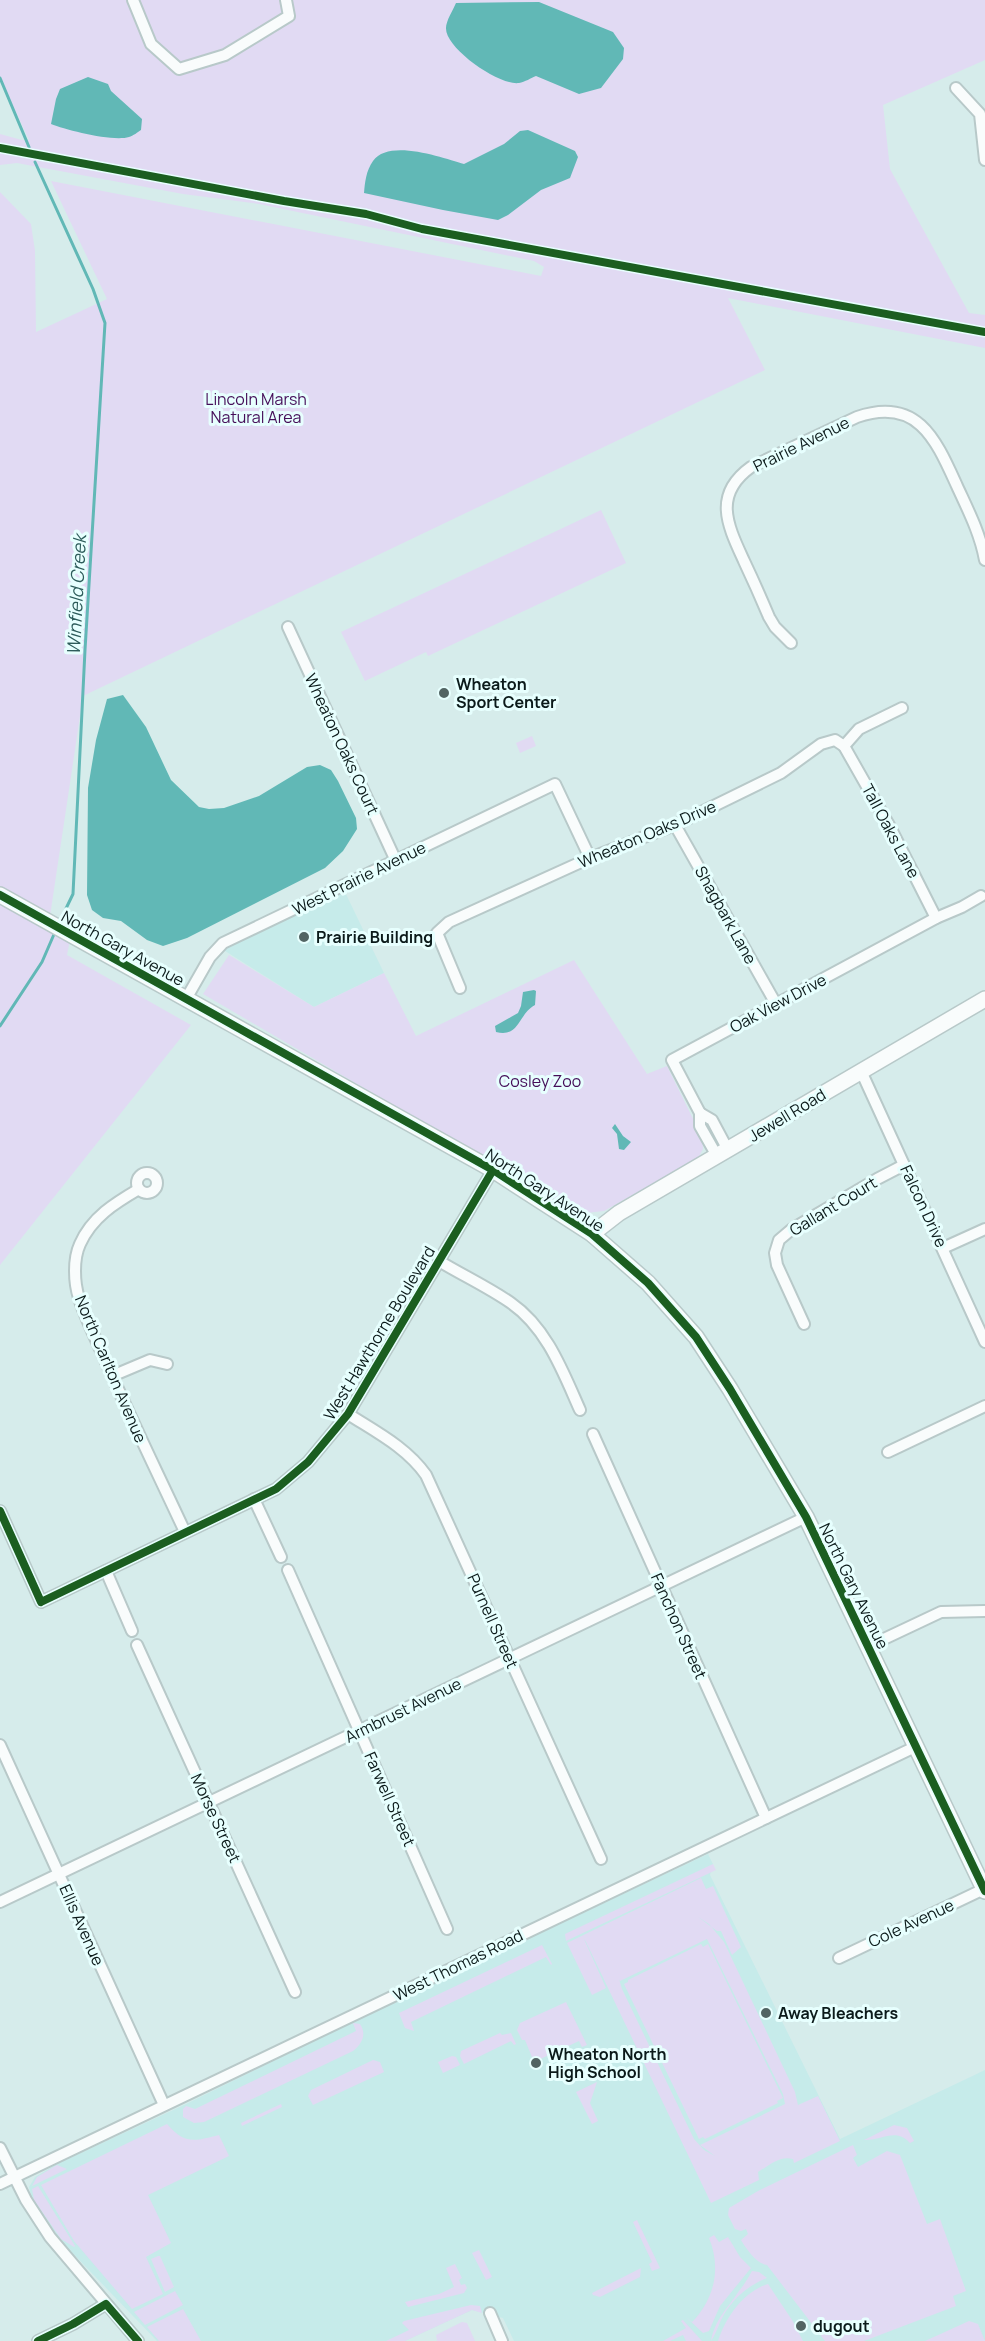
<svg xmlns="http://www.w3.org/2000/svg" width="985" height="2341" font-family="Manrope,sans-serif">
  <rect width="100%" height="100%" fill="#d6eceb"/>
  <g fill="#c6ebea">
    <path d="M344,890l40,83 -70,34 -92,-58z"/>
    <path d="M708,1854l5,10 -3,11 130,264 145,-69v271h-471l-11,-23 -31,-8 -67,31h-248l-96,-100 -29,-41 -3,-13 6,-10 22,-13 129,-60 209,-103z"/>
  </g>
  <g fill="#e1daf3" fill-rule="evenodd">
    <path d="M0,0h985v60l-102,45 7,64 79,144 16,2v33l-257,-50 37,72 -682,326 -34,227 22,12 -4,20 124,70 -191,240v-1073l31,32 4,27 1,81 71,-33 -56,-118 490,95 3,-9 -10,-6 -275,-57 -76,-10 -166,-31 -17,2v-31l22,6h7l-29,-62z"/>
    <path d="M601,510l25,53 -198,93 -2,-4 -61,29 -24,-49z"/>
    <path d="M532,736l4,10 -16,7 -4,-10z"/>
    <path d="M229,955l85,52 70,-34 32,63 158,-76 73,114 20,-8 35,71 1,12 -5,9 -94,53 -18,2 -18,-6 -365,-213z"/>
    <path d="M713,1864l3,6 -150,71 -1,-7z"/>
    <path d="M701,1878l5,11 7,-3 28,61 -9,8 -11,-24h-4l-19,-14 11,7 15,18 71,150 3,13 20,-9 22,45 -46,22 -1,-4c-13,-4 -25,7 -35,13l1,8 -48,23 -125,-261 -2,-3 22,49 -14,7 -25,-52zM707,1939l76,155 2,10 -85,41 15,11 -11,-6 -10,-11 -72,-150 -3,-10 1,2z"/>
    <path d="M701,1944l2,3 5,-3 75,154 -6,3 1,2 -73,36 -2,-2 -4,2 -75,-155 4,-2v-2z"/>
    <path d="M542,1945l10,19 -1,1 -5,-8 -135,65 3,9 -9,-3 -6,-15z"/>
    <path d="M566,2002l21,43 -5,2 -3,-6 -45,21 -9,-22h-3l-5,-10 3,-7z"/>
    <path d="M353,2023l7,1c7,10 2,20 -7,27l-149,71 -10,1 -11,-6v-8l3,-3 9,3 161,-78z"/>
    <path d="M500,2033l2,2 9,-2 5,11 -2,1 -3,-4 -47,23 -4,-8 1,-5z"/>
    <path d="M452,2056l4,1 4,8 -17,8 -5,-11z"/>
    <path d="M373,2060l7,2 4,10 -71,33 -5,-9 3,-6z"/>
    <path d="M597,2082l-7,21 8,18 -6,3 -16,-32z"/>
    <path d="M281,2104l1,3 -40,19 -1,-3z"/>
    <path d="M167,2124c18,21 28,17 52,11l10,21 -81,39 23,48 -25,14 17,37 -31,15 -58,-68 -33,-56z"/>
    <path d="M894,2125l13,3 7,13 -4,2c-14,-16 -29,-2 -46,-3z"/>
    <path d="M853,2145l4,10 -4,3 5,9 29,-16 13,4 27,69 13,-5 26,72 -13,5 3,10 -92,35h-39l-58,-76c-10,-1 -20,-15 -26,-25l7,-6 -2,-5 -5,2 -6,-2 -7,-14 1,-7 29,-17z"/>
    <path d="M57,2165l10,4 -35,17 5,-9z"/>
    <path d="M38,2186l37,60 -1,1 -13,-8 -27,-39 -2,-11z"/>
    <path d="M637,2220l23,48 -8,3 -3,-7 3,-2 -19,-40z"/>
    <path d="M714,2235l5,7 9,-5 12,20 11,11 -31,38 -11,25 -6,2 -17,-16 6,5 3,-3c20,-23 26,-52 14,-81z"/>
    <path d="M479,2250l13,27 -6,3 -14,-27z"/>
    <path d="M158,2256h2l14,31 -9,5 -14,-33z"/>
    <path d="M455,2264l7,14 -3,2 2,5 4,-1 2,4 -3,5 -56,14 -3,-5 34,-8 15,-7 -8,-19z"/>
    <path d="M641,2268l-1,9 -40,20 -7,-2 -1,-2z"/>
    <path d="M752,2271l7,1 8,6c-19,7 -37,23 -46,42 -3,7 -6,15 -10,21 4,-22 17,-33 28,-50 5,-6 9,-13 13,-20z"/>
    <path d="M768,2284l24,36 11,21h-85c7,-23 26,-50 50,-57z"/>
    <path d="M175,2291l8,14 -38,20 -11,-13z"/>
    <path d="M471,2305l9,1 2,7 -10,-3 -67,31h-19l23,-11 -7,-7 2,-2z"/>
    <path d="M183,2309l18,32h-42l-12,-14z"/>
    <path d="M683,2320l19,21h-16l-3,-6 -13,6h-7l23,-13 -5,-7z"/>
    <path d="M969,2321l9,3 7,17h-60z"/>
    <path d="M462,2322l5,1 8,18h-38l-1,-6z"/>
  </g>
  <g fill="#61b8b6">
    <path d="M539,2l74,30 11,16 -1,11 -22,29 -22,6 -43,-18c-5,2 -11,6 -17,7 -20,3 -74,-35 -73,-55 0,-7 7,-18 10,-25z"/>
    <path d="M88,77l20,7 3,7 31,28 -1,11c-3,2 -8,6 -12,7 -16,5 -63,-7 -78,-13l5,-25 4,-10z"/>
    <path d="M528,130l47,21 3,6 -8,21 -29,12 -33,25 -10,5 -55,-10 -79,-17c1,-11 2,-22 9,-32 16,-23 70,-3 91,3l40,-20 16,-13z"/>
    <path d="M123,695l23,32 25,53 28,27 10,2 15,-1 35,-12 48,-29 13,-2 11,5 7,11 18,37 1,11 -14,22 -18,17 -138,70 -24,8 -16,-6 -26,-19 -18,-3 -11,-8 -5,-15 1,-107 8,-48 11,-41z"/>
    <path d="M534,990l2,1 -1,14c-17,9 -15,33 -39,27l-1,-6 23,-13 3,-7 2,-14z"/>
    <path d="M615,1124l8,12 8,6 -7,8 -5,-1 -2,-15 -5,-6z"/>
  </g>
  <g fill="none" stroke-linecap="round" stroke-linejoin="round">
    <g stroke="#61b8b6" stroke-width="3">
      <path d="M0,78l29,69"/>
      <path d="M35,162l58,127 12,34 -20,327 -12,244 -14,29"/>
      <path d="M0,1026l42,-64 13,-30"/>
    </g>
    <defs>
      <g id="street">
        <path d="M133,0l18,44 28,25 46,-14 64,-39 -3,-16"/>
        <path d="M956,88l24,26 5,46"/>
        <path d="M288,627l108,234"/>
        <path d="M791,643l-16,-16 -6,-10c-8,-19 -16,-37 -25,-56 -16,-35 -32,-66 7,-94l106,-50c61,-21 79,23 100,69 11,24 23,47 28,74"/>
        <path d="M844,746l46,81 46,91"/>
        <path d="M675,825l101,179"/>
        <path d="M460,988l-23,-55 12,-11 141,-64 85,-33 106,-52 40,-29 14,-4 9,6 15,-17 43,-21"/>
        <path d="M186,999l24,-42 13,-14 332,-159 35,74"/>
        <path d="M861,1071l124,271"/>
        <path d="M700,1113l12,7 16,30"/>
        <path d="M717,1156l-17,-30v-13l-28,-53 264,-142 26,-11 19,-11"/>
        <circle cx="147" cy="1183" r="10"/>
        <path d="M139,1189c-24,14 -47,28 -59,55 -7,15 -6,39 -1,54 7,22 18,43 27,64 25,57 53,114 79,170"/>
        <path d="M943,1248l42,-19"/>
        <path d="M439,1261c23,14 49,26 72,42 36,25 52,69 69,107"/>
        <path d="M804,1324l-27,-59 -2,-12 4,-13 13,-11 85,-50 27,-14"/>
        <path d="M112,1376l38,-16 17,4"/>
        <path d="M348,1414c28,18 58,33 78,61l175,384"/>
        <path d="M593,1434l173,384"/>
        <path d="M888,1452l97,-46"/>
        <path d="M254,1499l27,58"/>
        <path d="M0,1511l41,91 235,-113 32,-27 40,-48 145,-244"/>
        <path d="M288,1570l159,359"/>
        <path d="M106,1571l26,60"/>
        <path d="M137,1645l158,347"/>
        <path d="M869,1646l72,-34 44,-1"/>
        <path d="M0,1745l164,360"/>
        <path d="M0,1902l806,-385"/>
        <path d="M839,1958l145,-69"/>
        <path d="M0,2148l26,52 24,37 88,104"/>
        <path d="M0,2184l915,-437"/>
        <path d="M490,2313l12,28"/>
        <path d="M38,2341l35,-17 33,-20"/>
      </g>
      <g id="secondary">
        <path d="M0,895l493,275 99,64 56,49 48,54 34,52 76,128 179,374"/>
        <path d="M592,1234l27,-21 366,-214"/>
      </g>
    </defs>
    <use href="#street" stroke="#b8c9c9" stroke-width="14"/>
    <use href="#secondary" stroke="#b8c9c9" stroke-width="18"/>
    <use href="#street" stroke="#f9fcfc" stroke-width="10"/>
    <use href="#secondary" stroke="#f9fcfc" stroke-width="15"/>
    <defs>
      <g id="cycleway">
        <path d="M0,148l284,53 82,13 56,15 563,103"/>
        <path d="M0,895l493,275 99,64 56,49 48,54 34,52 76,128 179,374"/>
        <path d="M0,1511l41,91 235,-113 32,-27 40,-48 145,-244"/>
        <path d="M38,2341l35,-17 33,-20 32,37"/>
      </g>
    </defs>
    <use href="#cycleway" stroke="#e7fffe" stroke-width="11"/>
    <use href="#cycleway" stroke="#1b5e20" stroke-width="8"/>
  </g>
  <g fill="#526463" stroke="#e7fffe" stroke-width="2">
    <circle cx="444" cy="693" r="6"/>
    <circle cx="304" cy="937" r="6"/>
    <circle cx="766" cy="2013" r="6"/>
    <circle cx="536" cy="2063" r="6"/>
    <circle cx="801" cy="2326" r="6"/>
  </g>
  <g text-anchor="middle" stroke-width="6" stroke-linejoin="round" paint-order="stroke">
    <g font-size="16" fill="#450e59" stroke="#e7fffe">
      <text x="256" y="405">Lincoln Marsh<tspan x="256" dy="18">Natural Area</tspan></text>
      <text x="540" y="1087">Cosley Zoo</text>
    </g>
    <g font-size="16" fill="#0b1a1a" stroke="#e7fffe">
      <text transform="translate(801 444) rotate(-26)" y="6">Prairie Avenue</text>
      <text transform="translate(342 744) rotate(65)" y="6">Wheaton Oaks Court</text>
      <text transform="translate(891 831) rotate(62)" y="6">Tall Oaks Lane</text>
      <text transform="translate(647 834) rotate(-23)" y="6">Wheaton Oaks Drive</text>
      <text transform="translate(359 878) rotate(-26)" y="6">West Prairie Avenue</text>
      <text transform="translate(726 915) rotate(61)" y="6">Shagbark Lane</text>
      <text transform="translate(123 948) rotate(29)" y="6">North Gary Avenue</text>
      <text transform="translate(778 1003) rotate(-28)" y="6">Oak View Drive</text>
      <text transform="translate(787 1115) rotate(-31)" y="6">Jewell Road</text>
      <text transform="translate(545 1190) rotate(33)" y="6">North Gary Avenue</text>
      <text transform="translate(833 1206) rotate(-31)" y="6">Gallant Court</text>
      <text transform="translate(924 1206) rotate(65)" y="6">Falcon Drive</text>
      <text transform="translate(379 1333) rotate(-59)" y="6">West Hawthorne Boulevard</text>
      <text transform="translate(111 1369) rotate(67)" y="6">North Carlton Avenue</text>
      <text transform="translate(854 1586) rotate(64)" y="6">North Gary Avenue</text>
      <text transform="translate(493 1621) rotate(66)" y="6">Purnell Street</text>
      <text transform="translate(679 1626) rotate(66)" y="6">Fanchon Street</text>
      <text transform="translate(403 1710) rotate(-26)" y="6">Armbrust Avenue</text>
      <text transform="translate(390 1799) rotate(66)" y="6">Farwell Street</text>
      <text transform="translate(216 1818) rotate(65)" y="6">Morse Street</text>
      <text transform="translate(911 1923) rotate(-25)" y="6">Cole Avenue</text>
      <text transform="translate(82 1925) rotate(66)" y="6">Ellis Avenue</text>
      <text transform="translate(458 1965) rotate(-26)" y="6">West Thomas Road</text>
    </g>
    <g font-size="16" font-weight="bold" fill="#0b1a1a" stroke="#e7fffe" text-anchor="start">
      <text x="456" y="690">Wheaton<tspan x="456" dy="18">Sport Center</tspan></text>
      <text x="316" y="943">Prairie Building</text>
      <text x="778" y="2019">Away Bleachers</text>
      <text x="548" y="2060">Wheaton North<tspan x="548" dy="18">High School</tspan></text>
      <text x="813" y="2332">dugout</text>
    </g>
    <g font-size="18" font-style="italic" fill="#2e5c5b" stroke="#e7fffe">
      <text transform="translate(77 595) rotate(-87)" y="6">Winfield Creek</text>
    </g>
  </g>
</svg>
